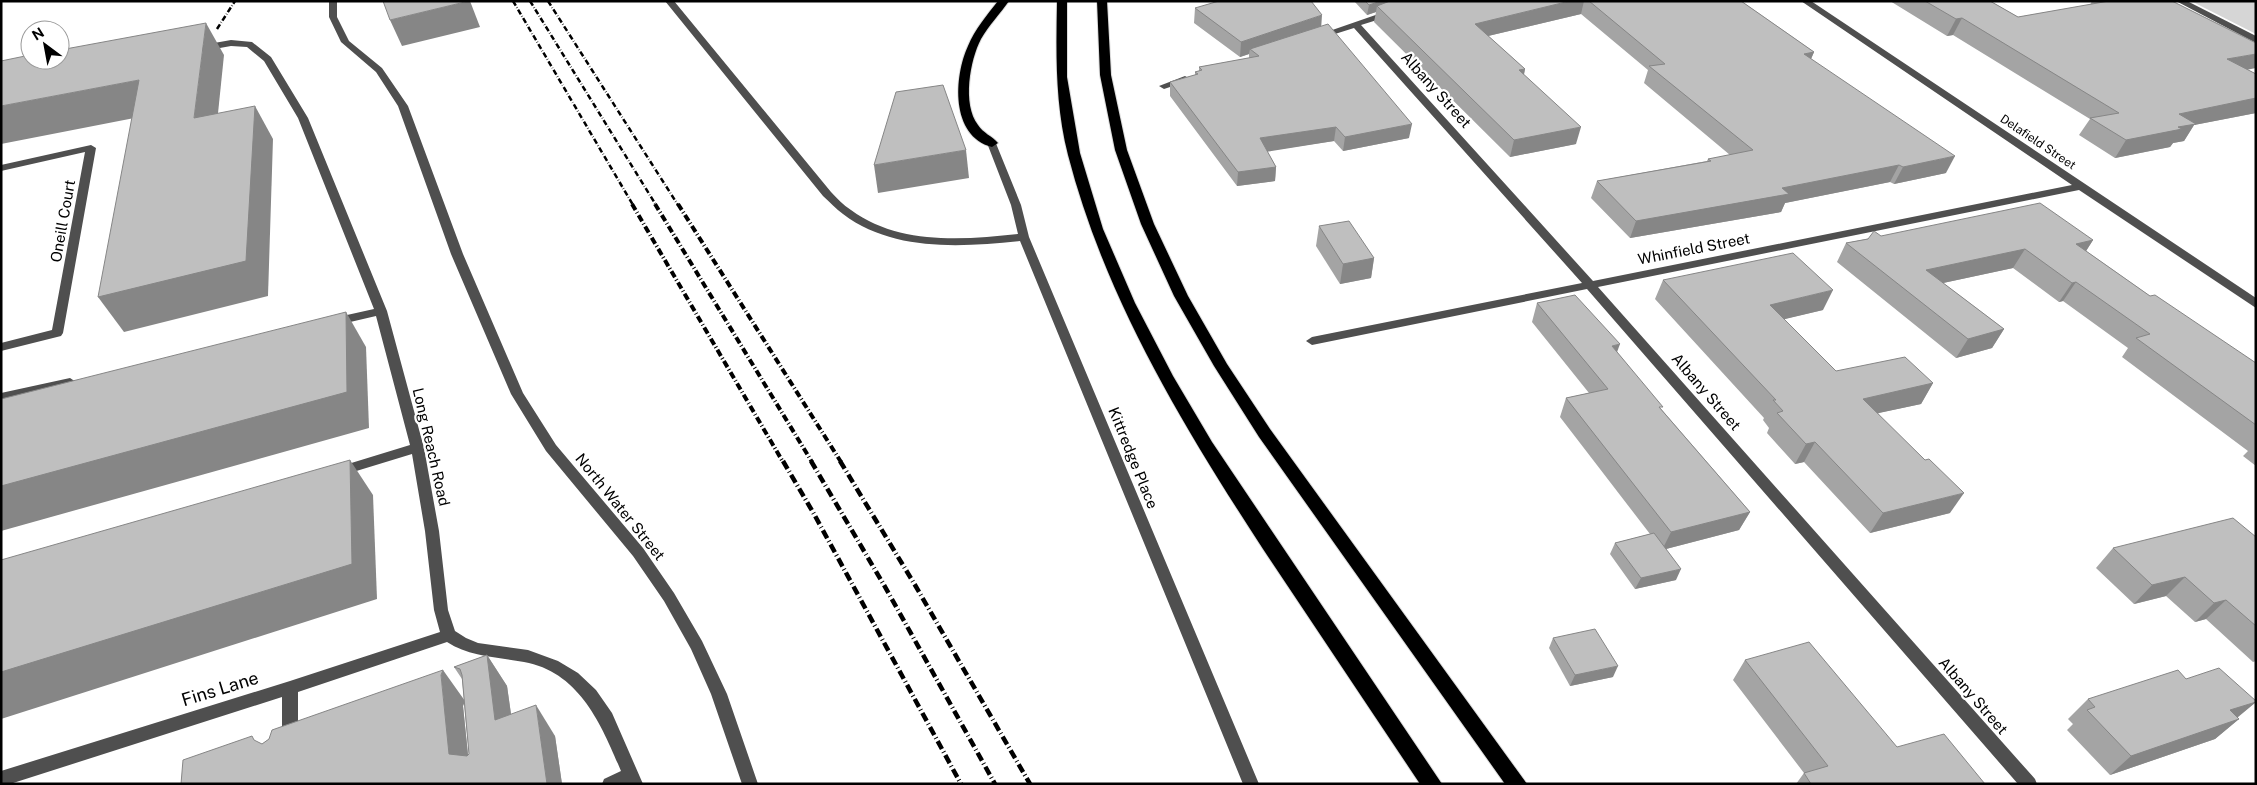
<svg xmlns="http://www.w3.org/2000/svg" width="2257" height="785" font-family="'Public Sans',sans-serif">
  <rect width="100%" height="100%" fill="#fff"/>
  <path fill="#d6d6d6" d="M2191,1h65v33z"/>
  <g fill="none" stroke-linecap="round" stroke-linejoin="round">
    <defs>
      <g id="highway">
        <path d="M998,1h11c-9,13 -20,24 -28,38 -11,21 -19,65 -3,86 5,8 14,11 20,18l-6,4c-42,-11 -38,-71 -24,-101 7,-17 19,-31 30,-45z"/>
        <path d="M1057,1h10v76l13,76 23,76 32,74 38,73 39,66 230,342h-22c-52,-78 -105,-157 -157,-235 -80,-123 -158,-251 -195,-394 -13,-51 -12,-102 -11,-154z"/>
        <path d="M1097,1h10l4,74 16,75 27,74 34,72 39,68 43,65 257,355h-22l-246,-347 -45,-71 -40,-70 -33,-72 -26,-74 -15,-75z"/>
      </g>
    </defs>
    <use href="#highway" stroke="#dbdbdb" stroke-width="2"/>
    <g fill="#4f4f4f" fill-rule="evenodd">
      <path d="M329,1h8v16l12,24 33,27 26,38 55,148 60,139 33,52 87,103 31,45 28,48 25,53 31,90h-16l-31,-90 -20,-45 -27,-48 -31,-45 -87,-105 -35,-57 -60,-140 -53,-148 -22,-34 -35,-30 -12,-25z"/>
      <path d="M665,1h9l157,191c6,6 12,13 20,18 47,35 112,30 167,24l-7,-29 -24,-62 2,-2h6l26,64 8,32 230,547h-16l-223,-543c-58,6 -127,11 -177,-27 -7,-5 -13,-12 -20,-18z"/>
      <path d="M1801,1h10l445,297v10l-177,-118 -481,97 437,492 2,5h-19l-431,-495 -275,56 -6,-4 6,-4 270,-54 -228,-255 -35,11 -4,-3 75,-26 4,3 -1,2 -32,10 232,256 479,-96z"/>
      <path d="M2176,1h11l69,35v7z"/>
      <path d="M231,40l21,2 19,15 37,61 79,193 37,137 15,83 9,79 7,21 11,7 12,5 50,7 30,11 20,12 18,17 16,23 31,71h-41l2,-5 17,-8c-19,-45 -41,-99 -97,-109 -26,-5 -54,-5 -77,-20l-149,50v47l-2,5 -6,2 -6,-2 -2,-5v-42l-272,87h-9v-13l289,-90 150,-49 -6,-22 -9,-79 -13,-77 -72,22 -5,-2 -2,-3 2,-3 75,-23 -34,-129 -43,10 -6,-4 2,-3 45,-10 -76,-191 -34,-57 -17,-14 -16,-1 -28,5 -4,-3 4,-3z"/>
      <path d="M1185,76l5,3 -2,2 -24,8 -5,-3z"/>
      <path d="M91,145l5,3 -33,185 -2,3 -60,15v-8l51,-13 33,-178 -84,19v-6z"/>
      <path d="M70,378l6,4 -2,3 -73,16v-8z"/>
    </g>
    <use href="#highway" fill="#000" fill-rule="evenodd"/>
    <g stroke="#000" stroke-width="2.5" stroke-dasharray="5.5 2 0.5 2" stroke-linecap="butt">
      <path d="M513,1l120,204"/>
      <path d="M530,1l126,204"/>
      <path d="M548,1l130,204"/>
      <path d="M217,29l18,-28"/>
    </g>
    <g stroke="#000" stroke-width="4" stroke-dasharray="7 2.5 1 2.5" stroke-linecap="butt">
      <path d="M632,204l151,258"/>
      <path d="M655,204l157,258"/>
      <path d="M678,204l163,258"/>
    </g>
    <g stroke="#000" stroke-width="4.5" stroke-dasharray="9 3 1 3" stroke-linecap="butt">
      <path d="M783,461l31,53 147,270"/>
      <path d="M811,461l73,124 111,199"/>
      <path d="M840,461l75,124 115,199"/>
    </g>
  </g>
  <g fill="#a4a4a4" fill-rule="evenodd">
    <path d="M1354,1h387l73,51 -3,7 135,114 -52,11 -4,-2 -105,21 -4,9 -151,26 -39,-40 6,-17 110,-20 1,-2 22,-4 -86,-72 4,-13 -67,-56 -93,22 37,33 -1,6 52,69 -66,13 -136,-135 2,-10 -9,3z"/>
    <path d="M1890,1h100l28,16 72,-12 2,-4h80l76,69 8,4v39l-62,12 -10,16 -11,2 -3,4 -55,11 -36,-23 11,-16 -137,-84 -6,1z"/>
    <path d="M1195,8l126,18 88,112 -66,13 -9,-10 -67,10 9,16 -1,14 -38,5 -67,-90v-14l25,-7v-3l4,-1v-4l50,-9v-4l-9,3 -46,-34z"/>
    <path d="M1319,226l55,32 -3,20 -31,6 -24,-38z"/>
    <path d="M1881,236l212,4 -7,11 64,45 106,67v103l-13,-10 5,-5 -126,-94 6,-9 -65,-47 -4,1 -46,-34 -70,15 61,46 -12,19 -36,10 -119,-96 9,-19z"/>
    <path d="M1663,280l160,30 -39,9 52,52 97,12 -12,21 -43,9 72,100 -80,20 -66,-71 -9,2 -28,-31 2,-5 -6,-8 1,-2 -109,-119z"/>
    <path d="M1537,303l80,49 45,58 88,102 -11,18 -73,19 10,31 -41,9 -25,-35 5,-11 35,-9 -90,-117 6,-19 23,-5 -57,-71z"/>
    <path d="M2256,537v124l-3,1 -47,-43 -11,3 -29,-26 -32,8 -38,-36 17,-20z"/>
    <path d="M1553,638l60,39 -43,9 -21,-38z"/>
    <path d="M487,655l20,31 4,28 44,22 7,48h-381l76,-42 5,2 7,-5 195,-39 -2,-21 -8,-12zM464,703l5,51 -1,1 -5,-49z"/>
    <path d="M1745,660l152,87 88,37h-189l8,-11 -71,-93z"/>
    <path d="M2186,679l70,23 -19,16 2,1 -24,20 -105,36 -43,-45 6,-6 -5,-5 20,-20z"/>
  </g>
  <g fill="#868686">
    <path d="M469,1h1l10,26 -78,19 -12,-26z"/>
    <path d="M1381,1h27l-31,5 -1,6 -9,3 2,-10z"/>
    <path d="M1570,1h14l-3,13 -110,26 4,-16z"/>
    <path d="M1322,15l-1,15 -71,19 -1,5 -9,3 1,-15z"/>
    <path d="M1962,18l-9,17 -6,1 9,-17z"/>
    <path d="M206,23l18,32 -10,97 -20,-34z"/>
    <path d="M1814,52l-7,16 -3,-14z"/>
    <path d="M2256,54v14l-40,8 11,-17z"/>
    <path d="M1525,69l-4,17 -2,-16z"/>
    <path d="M139,80l21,33 -159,31v-38z"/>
    <path d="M2256,98v15l-62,12 -10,16 -11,2 -3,4 -55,11 11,-18 53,-26z"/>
    <path d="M255,106l18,33 -5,157 -144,36 -26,-35z"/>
    <path d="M1412,124l-3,14 -66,13 2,-14z"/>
    <path d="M1336,127l-2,14 -75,12 1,-15z"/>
    <path d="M1581,127l-5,17 -66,13 4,-17z"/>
    <path d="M966,150l3,28 -91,15 -4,-28z"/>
    <path d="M1955,156l-9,17 -52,11 9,-17z"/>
    <path d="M1899,165l-9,17 -105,21 -4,9 -151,26 6,-17 146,-33z"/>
    <path d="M1276,167l-1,14 -38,5 1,-14z"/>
    <path d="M2093,240l-12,19 -5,-15z"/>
    <path d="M2025,249l-12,19 -98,21 11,-19z"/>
    <path d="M1374,258l-3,20 -31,6 3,-20z"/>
    <path d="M2076,282l-13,19 -4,1 13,-19z"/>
    <path d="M1833,290l-10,20 -63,15 10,-20z"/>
    <path d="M346,312l20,35 3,81 -368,103v-45z"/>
    <path d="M2004,329l-12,19 -36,10 12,-19z"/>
    <path d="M1620,344l-7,19 -1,-17z"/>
    <path d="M1933,383l-12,21 -70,15 12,-20z"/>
    <path d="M1815,442l-11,20 -9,2 11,-20z"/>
    <path d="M350,460l23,35 4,104 -376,120v-47z"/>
    <path d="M1964,493l-14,20 -80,20 13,-20z"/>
    <path d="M1750,512l-11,18 -77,20 9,-18z"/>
    <path d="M1681,569l-5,11 -41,9 6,-11z"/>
    <path d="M2185,577l-19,19 -32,8 18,-19z"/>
    <path d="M2226,600l-20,19 -11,3 19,-19z"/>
    <path d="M487,655l20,31 9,64 -21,-30z"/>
    <path d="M1618,666l-5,11 -43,9 5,-11z"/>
    <path d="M443,670l22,31 -2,5 8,78 -22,-30 -8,-79z"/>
    <path d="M2256,702l-22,18 5,-1 -24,20 -105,36 21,-19 99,-46z"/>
    <path d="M536,705l19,31 7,48h-15z"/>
  </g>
  <g fill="#bfbfbf" stroke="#868686">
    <path d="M383,1h86l-79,19z"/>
    <path d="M1219,1h92l11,14 -81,27 -46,-34z"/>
    <path d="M1365,1h16l-12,4z"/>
    <path d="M1390,1h180l-95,23 50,45 -6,1 62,57 -67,13 -137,-134z"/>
    <path d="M1589,1h152l73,51 -10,2 151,102 -52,11 -4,-2 -117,23 7,6 -153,27 -39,-40 114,-20 -3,-2 45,-9 -104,-84 16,-2z"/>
    <path d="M1925,1h65l28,16 91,-16h63l84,42v11l-29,5 29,15v24l-77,16 17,10 -18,3 4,2 -56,11 -36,-22 29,-5 -157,-95 -6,1z"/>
    <path d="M206,23l-12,95 61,-12 -9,155 -148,36 41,-217 -138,26v-45l29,-6v5h30v-10z"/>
    <path d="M1328,24l84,100 -67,13 -9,-10 -76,11 16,29 -38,5 -68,-90 28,-8 -3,-2 7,-2 -3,-3 60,-11 -9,-7z"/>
    <path d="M943,85l23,65 -92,15 22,-73z"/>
    <path d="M2040,203l53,37 -17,4 74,52 5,-1 101,68v62l-120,-87 14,-4 -74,-52 -4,1 -47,-34 -99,21 78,59 -36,10 -122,-96 22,-4 6,-8 7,5z"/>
    <path d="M1349,221l25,37 -31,6 -24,-38z"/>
    <path d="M1793,253l40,37 -63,15 66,66 69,-14 28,26 -70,16 62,61 4,-1 35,34 -81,20 -68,-71 -9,2 -29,-31 6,-2 -10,-11h3l-113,-120z"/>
    <path d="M1575,295l45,49 -8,2 51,61h-4l91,105 -79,20 -105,-134 42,-9 -71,-86z"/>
    <path d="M346,312l1,80 -346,94v-87z"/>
    <path d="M350,460l2,104 -351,108v-112z"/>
    <path d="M2233,518l23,19v89l-30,-26 -12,3 -29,-26 -33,8 -39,-37z"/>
    <path d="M1654,533l27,36 -40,9 -26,-35z"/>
    <path d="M1595,629l23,37 -43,9 -22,-37z"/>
    <path d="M1809,642l88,105 47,-13 41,50h-174l-7,-11 24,-7 -83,-106z"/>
    <path d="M487,655l8,65 41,-15 11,79h-366l2,-24 69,-24 2,4 8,4 7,-5 3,-9 171,-60 -2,5 8,79 18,2 2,-2 -7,-79 -2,-6 -6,-2z"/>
    <path d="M2219,668l37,33v1l-26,8 9,9 -108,37 -44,-46 8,-3 -7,-8 90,-29 8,9z"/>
  </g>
  <g text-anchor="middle" stroke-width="4.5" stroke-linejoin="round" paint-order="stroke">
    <g font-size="12" fill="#000" stroke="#fff">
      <text transform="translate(2038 142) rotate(34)" y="4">Delafield Street</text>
    </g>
    <g font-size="15" fill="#000" stroke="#fff">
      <text transform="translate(1436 90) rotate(48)" y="5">Albany Street</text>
      <text transform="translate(63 221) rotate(-80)" y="5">Oneill Court</text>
      <text transform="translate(1694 249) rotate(-11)" y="5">Whinfield Street</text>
      <text transform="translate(1706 392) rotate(49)" y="5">Albany Street</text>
      <text transform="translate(431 447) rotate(77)" y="5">Long Reach Road</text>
      <text transform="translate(1133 458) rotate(68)" y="5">Kittredge Place</text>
      <text transform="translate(620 507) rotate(51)" y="5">North Water Street</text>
      <text transform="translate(1973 696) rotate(49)" y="5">Albany Street</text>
    </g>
    <g font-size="18" fill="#000" stroke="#fff">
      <text transform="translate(220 689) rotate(-17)" y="6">Fins Lane</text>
    </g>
  </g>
  <rect width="2257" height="785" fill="none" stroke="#000000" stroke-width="5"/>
  <g transform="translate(45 45) rotate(328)"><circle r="24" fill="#ffffff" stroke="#999999"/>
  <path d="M0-4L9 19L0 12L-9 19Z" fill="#000000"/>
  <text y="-8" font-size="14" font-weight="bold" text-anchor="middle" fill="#000000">N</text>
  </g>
</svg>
